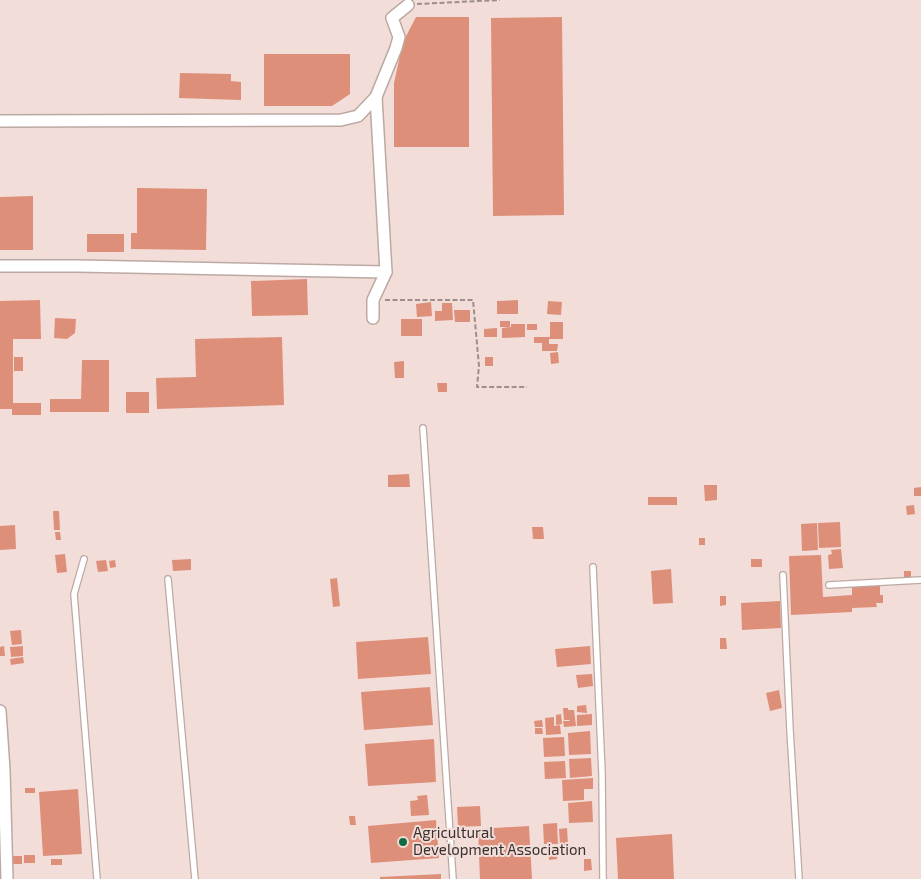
<svg xmlns="http://www.w3.org/2000/svg" width="921" height="879" font-family="'Exo 2',sans-serif">
  <rect width="100%" height="100%" fill="#f2ddd8"/>
  <g fill="#de8f7a">
    <path d="M416,17h53v130h-75v-64l9,-41z"/>
    <path d="M562,17l2,198 -71,1 -2,-198z"/>
    <path d="M264,54h86v40l-18,12h-68z"/>
    <path d="M180,73l51,1v7l10,1v18l-62,-2z"/>
    <path d="M137,188l70,1 -1,61 -75,-1v-16h6z"/>
    <path d="M33,196v54h-33v-53z"/>
    <rect x="87" y="234" width="37" height="18"/>
    <path d="M307,279l1,36 -56,1 -1,-35z"/>
    <path d="M40,300l1,39h-28v64h28v12h-29v-6h-12v-108z"/>
    <path d="M518,300v14h-21v-13z"/>
    <path d="M548,301l14,1 -1,13 -14,-1z"/>
    <path d="M431,302l1,14 -15,1 -1,-13z"/>
    <path d="M442,303h10l1,17 -18,1v-10h7z"/>
    <path d="M454,310h16v12h-15z"/>
    <path d="M55,318l21,1 -1,14 -8,6 -13,-1z"/>
    <rect x="401" y="319" width="21" height="17"/>
    <rect x="500" y="321" width="10" height="6"/>
    <path d="M550,322h13v17h-14v5h9l-1,7h-15v-8h-8v-6h16z"/>
    <path d="M511,324h14v13l-23,1v-10l9,-1z"/>
    <rect x="527" y="324" width="10" height="6"/>
    <path d="M497,328v9h-13v-8z"/>
    <path d="M282,337l2,68 -127,4 -1,-31 40,-1 -1,-38z"/>
    <path d="M558,352l1,11 -8,1 -1,-11z"/>
    <rect x="14" y="357" width="9" height="14"/>
    <rect x="485" y="357" width="8" height="9"/>
    <path d="M82,360h27v52h-59v-13h31z"/>
    <path d="M404,361v17h-9l-1,-16z"/>
    <path d="M437,383h10v9h-9z"/>
    <rect x="126" y="392" width="23" height="21"/>
    <path d="M409,474l1,13h-22v-12z"/>
    <path d="M704,485h13v15l-12,1z"/>
    <path d="M921,487v9h-7v-8z"/>
    <rect x="648" y="497" width="29" height="8"/>
    <path d="M914,505l1,9 -8,1 -1,-9z"/>
    <path d="M53,511h6l1,19h-6z"/>
    <path d="M840,522l1,25 -22,1 -1,-25z"/>
    <path d="M817,523l1,27 -16,1 -1,-27z"/>
    <path d="M15,525l1,24 -16,1v-24z"/>
    <path d="M532,527h11l1,12h-11z"/>
    <path d="M55,532h5l1,8h-5z"/>
    <rect x="699" y="538" width="6" height="7"/>
    <path d="M841,549l2,19 -14,1 -1,-14 4,-1 -1,-4z"/>
    <path d="M65,554l2,18 -10,1 -2,-18z"/>
    <path d="M821,555l2,42 29,-2v-8l28,-2v10h3v8h-7l1,4 -25,1v4l-61,3 -2,-59z"/>
    <path d="M191,559v11l-18,1 -1,-11z"/>
    <rect x="751" y="559" width="11" height="8"/>
    <path d="M106,560l2,11 -10,1 -2,-11z"/>
    <path d="M115,560l1,7 -6,1 -1,-7z"/>
    <path d="M671,569l2,34 -20,1 -2,-33z"/>
    <path d="M904,571h7v6l-7,1z"/>
    <path d="M337,578l3,28 -7,1 -3,-28z"/>
    <path d="M720,596h6v9l-6,1z"/>
    <path d="M780,601l1,27 -39,2 -1,-27z"/>
    <path d="M21,630l1,14 -10,1 -2,-14z"/>
    <path d="M428,637l3,37 -73,5 -2,-37z"/>
    <path d="M720,638h6l1,11h-7z"/>
    <path d="M4,646l1,10h-5v-9z"/>
    <path d="M23,646v10l-12,1 -1,-10z"/>
    <path d="M590,646l1,18 -34,3 -2,-18z"/>
    <path d="M23,657l1,6 -13,2 -1,-6z"/>
    <path d="M592,674l1,12 -15,2 -2,-13z"/>
    <path d="M430,687l3,38 -69,5 -3,-38z"/>
    <path d="M779,690l3,18 -12,3 -4,-18z"/>
    <path d="M586,705l1,8 -10,-1v-6z"/>
    <path d="M563,708h5v2h6l2,16 -12,1 -1,-6h7l-1,-1h-5z"/>
    <path d="M561,714l1,10 -6,1v-10z"/>
    <path d="M592,714v11l-15,1v-11z"/>
    <path d="M554,717v9l6,-1 1,9 -15,1 -1,-17z"/>
    <path d="M542,720l1,7h-8l-1,-6z"/>
    <path d="M535,728h7l1,6h-8z"/>
    <path d="M590,731l1,23 -22,1 -1,-22z"/>
    <path d="M564,737l1,19 -21,1 -1,-19z"/>
    <path d="M434,739l2,43 -68,4 -3,-42z"/>
    <path d="M591,758l1,18 -22,2 -1,-19z"/>
    <path d="M565,761l1,17 -21,1 -1,-17z"/>
    <path d="M593,778v11h-9v11l-21,1 -1,-21z"/>
    <rect x="25" y="788" width="10" height="5"/>
    <path d="M78,789l4,65 -39,2 -4,-64z"/>
    <path d="M427,795l2,20 -18,1 -1,-15 8,-1 -1,-4z"/>
    <path d="M592,801l1,21 -24,1 -1,-20z"/>
    <path d="M480,806l1,20 -23,1 -1,-20z"/>
    <path d="M349,816h6l1,9h-6z"/>
    <path d="M436,820l3,38 -68,5 -3,-37z"/>
    <path d="M557,823l1,21h-14l-1,-20z"/>
    <path d="M529,826l3,53h-52l-2,-50z"/>
    <path d="M567,828l1,16 -8,1 -1,-16z"/>
    <path d="M672,834l2,45h-56l-2,-41z"/>
    <path d="M549,849h8v10l-8,1z"/>
    <rect x="24" y="855" width="11" height="8"/>
    <rect x="11" y="856" width="11" height="8"/>
    <rect x="51" y="859" width="11" height="6"/>
    <path d="M584,859h7l1,11 -8,1z"/>
    <path d="M441,874v5h-61v-2z"/>
  </g>
  <g fill="none" stroke-linecap="round" stroke-linejoin="round">
    <defs>
      <g id="service">
        <path d="M423,428l30,451"/>
        <path d="M84,559l-10,35 23,285"/>
        <path d="M593,567l9,206 1,106"/>
        <path d="M783,575l7,155 9,149"/>
        <path d="M168,579l27,300"/>
        <path d="M829,585l92,-5"/>
      </g>
      <g id="minor">
        <path d="M0,121l341,-1 17,-4 18,-19 20,-49 3,-11 -7,-19 16,-13"/>
        <path d="M0,266h78l308,6"/>
        <path d="M373,318v-18l13,-28 -10,-175"/>
        <path d="M0,711l4,59 3,109"/>
      </g>
    </defs>
    <use href="#service" stroke="#bda9a4" stroke-width="8"/>
    <use href="#minor" stroke="#bda9a4" stroke-width="14"/>
    <g stroke="#9d8e8b" stroke-width="2" stroke-dasharray="5 2.5" stroke-linecap="butt">
      <path d="M417,4l83,-4"/>
      <path d="M385,300h88l6,66 -2,21h50"/>
    </g>
    <use href="#service" stroke="#fff" stroke-width="5.5"/>
    <use href="#minor" stroke="#fff" stroke-width="11"/>
  </g>
  <circle fill="#106d41" stroke="#f2ddd8" stroke-width="2" cx="403" cy="842" r="5"/>
  <g text-anchor="middle" stroke-width="4" stroke-linejoin="round" paint-order="stroke">
    <g font-size="15" fill="#38302e" stroke="#f2ddd8" text-anchor="start">
      <text x="413" y="838">Agricultural<tspan x="413" dy="17">Development Association</tspan></text>
    </g>
  </g>
</svg>
